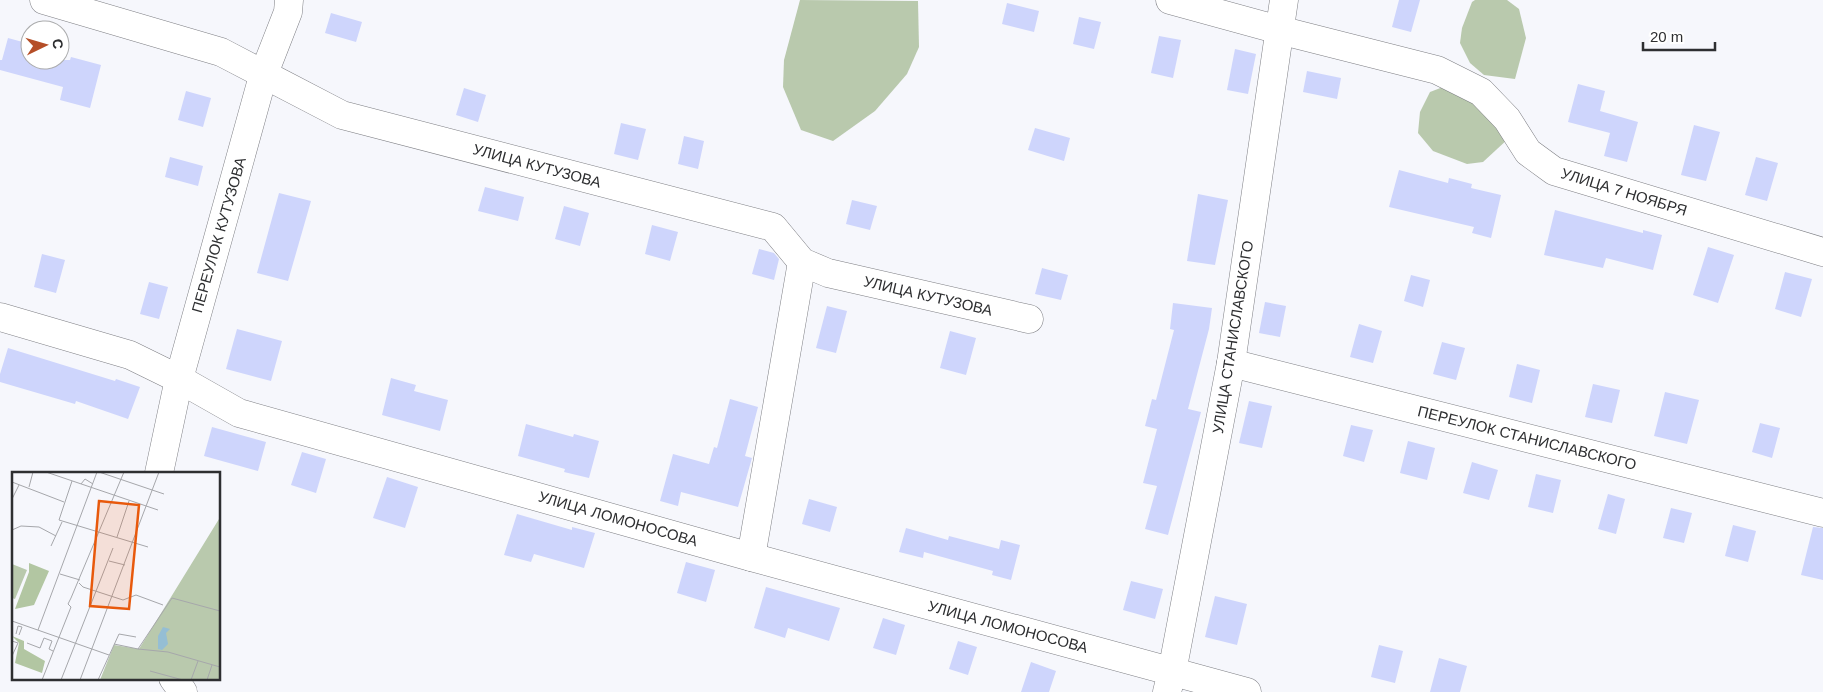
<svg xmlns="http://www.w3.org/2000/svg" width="1823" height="692" font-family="Arial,sans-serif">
  <rect width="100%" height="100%" fill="#f6f7fc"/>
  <g fill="#b9c9ad">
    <path d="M800,0l118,1 1,46 -12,27 -32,37 -42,30 -32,-11 -18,-43 1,-27z"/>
    <path d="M1475,0h32l12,9 7,29 -11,41 -31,-4 -14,-12 -10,-20 2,-15 10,-26z"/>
    <path d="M1443,87l17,2 49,49 -26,24 -16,2 -34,-13 -15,-18 2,-21 10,-20z"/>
  </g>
  <g fill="#ced5fc">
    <path d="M1399,0h21l-9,32 -19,-5z"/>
    <path d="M1007,3l32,8 -5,21 -32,-8z"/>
    <path d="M331,13l31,9 -6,20 -31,-9z"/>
    <path d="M1079,17l22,5 -7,27 -21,-5z"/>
    <path d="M1159,36l22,4 -8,38 -22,-5z"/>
    <path d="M8,38l22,6v16h40l1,-3 30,8 -11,43 -30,-8 3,-13 -63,-17v-10h2z"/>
    <path d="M1235,49l21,5 -8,40 -21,-4z"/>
    <path d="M1307,71l34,7 -4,21 -34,-7z"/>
    <path d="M1578,84l27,7 -5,20 38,11 -11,40 -23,-6 6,-23 -42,-11z"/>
    <path d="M464,88l22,7 -8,27 -22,-7z"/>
    <path d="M186,91l25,7 -8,29 -25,-7z"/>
    <path d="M621,123l25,6 -8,31 -24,-6z"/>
    <path d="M1694,125l26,7 -14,49 -25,-6z"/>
    <path d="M1035,128l35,10 -6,23 -36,-11z"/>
    <path d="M684,136l20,5 -6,28 -20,-5z"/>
    <path d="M170,157l33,9 -5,20 -33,-9z"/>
    <path d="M1756,157l22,6 -11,38 -22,-6z"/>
    <path d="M1399,170l49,13 1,-5 23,6 -1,4 30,7 -10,43 -19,-5 2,-6 -85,-20z"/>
    <path d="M485,187l39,10 -6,24 -40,-10z"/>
    <path d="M279,193l32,8 -23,80 -31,-8z"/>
    <path d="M1198,194l30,6 -13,65 -28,-4z"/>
    <path d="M852,200l25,6 -7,24 -24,-6z"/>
    <path d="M564,206l25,7 -9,33 -25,-7z"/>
    <path d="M1555,210l88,23v-3l19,5 -9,35 -47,-12 -3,10 -59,-13z"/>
    <path d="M652,225l26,7 -8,29 -25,-7z"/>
    <path d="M1708,247l26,8 -16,48 -25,-8z"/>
    <path d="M759,249l15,4 5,6 -5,21 -22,-6z"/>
    <path d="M42,254l23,6 -9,33 -22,-6z"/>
    <path d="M1042,268l26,7 -7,25 -26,-6z"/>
    <path d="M1785,272l27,7 -11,38 -26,-8z"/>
    <path d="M1411,275l19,5 -7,27 -19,-6z"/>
    <path d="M149,282l19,5 -9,32 -19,-5z"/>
    <path d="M1265,302l21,4 -6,31 -21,-4z"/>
    <path d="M1173,303l39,5 -3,21 -21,80 13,3 -33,123 -23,-6 12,-43 -14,-3 14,-54 -12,-3 7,-27 4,1 18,-70 -4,-1z"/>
    <path d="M827,306l20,5 -11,42 -20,-5z"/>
    <path d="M1359,324l23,7 -9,32 -23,-6z"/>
    <path d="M237,329l45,12 -11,40 -45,-12z"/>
    <path d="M950,331l26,7 -10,37 -26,-7z"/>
    <path d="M1442,342l23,6 -9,32 -23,-6z"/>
    <path d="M8,348l107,33 1,-2 24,8 -12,32 -52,-18 -1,3 -75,-22v-8z"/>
    <path d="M1517,364l23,6 -8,33 -23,-6z"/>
    <path d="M391,378l25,7 -2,6 34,9 -8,31 -58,-16z"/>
    <path d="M1593,384l27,6 -8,33 -27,-6z"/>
    <path d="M1665,392l34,8 -12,44 -33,-8z"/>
    <path d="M730,399l28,8 -13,49 7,2 -14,49 -57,-15 -3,14 -18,-5 13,-47 36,10 5,-17 3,1z"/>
    <path d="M1249,401l23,5 -10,42 -23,-5z"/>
    <path d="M1760,423l20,5 -8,30 -20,-6z"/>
    <path d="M526,424l47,13 1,-3 25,7 -10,37 -25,-6 1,-3 -47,-13z"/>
    <path d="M1351,425l22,5 -9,32 -21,-6z"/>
    <path d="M212,427l54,15 -8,29 -54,-15z"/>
    <path d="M1408,441l27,7 -8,32 -27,-7z"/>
    <path d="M302,452l24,7 -10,34 -25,-8z"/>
    <path d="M1472,462l26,8 -9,30 -26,-7z"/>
    <path d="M1536,474l25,6 -8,33 -25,-6z"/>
    <path d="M387,477l31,10 -13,41 -32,-10z"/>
    <path d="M1608,494l17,5 -9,35 -18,-5z"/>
    <path d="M809,499l28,8 -7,25 -28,-8z"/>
    <path d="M1671,508l21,5 -8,30 -21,-5z"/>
    <path d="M517,514l55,16v-3l23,6 -11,35 -50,-14 -3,8 -27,-7z"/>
    <path d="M1733,525l23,6 -8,31 -23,-6z"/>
    <path d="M1813,527l10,1v52l-22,-5z"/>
    <path d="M906,528l42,12 1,-4 50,13 2,-9 19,5 -9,35 -19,-5 1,-4 -69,-19 -1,6 -24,-6z"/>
    <path d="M686,562l29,8 -9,32 -29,-9z"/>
    <path d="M1131,581l32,8 -8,30 -32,-9z"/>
    <path d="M766,587l74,21 -11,33 -41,-13 -3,10 -31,-10z"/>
    <path d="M1215,596l32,8 -10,41 -32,-8z"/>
    <path d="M883,618l22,7 -9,30 -23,-7z"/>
    <path d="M958,641l19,6 -9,28 -19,-6z"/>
    <path d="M1379,645l24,6 -8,32 -24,-6z"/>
    <path d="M1439,658l28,8 -7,26h-30z"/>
    <path d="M1031,662l25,9 -7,21h-28z"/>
  </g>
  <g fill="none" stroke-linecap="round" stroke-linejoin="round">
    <defs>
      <g id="minor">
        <path d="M44,0l177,52 121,63 431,112 29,35 26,11 201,46"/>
        <path d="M1170,0l109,30 158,40 44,22 26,27 21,33 26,19 269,81"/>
        <path d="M0,317l130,38 49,24 60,34 512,144 496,135"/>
        <path d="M1231,363l592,150"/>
        <path d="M159,473l20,-94 84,-303 25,-64 1,-12"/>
        <path d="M751,557l51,-295"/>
        <path d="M173,678l10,14"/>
        <path d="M1167,692l5,-20 59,-309 53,-363"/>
      </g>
    </defs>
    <use href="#minor" stroke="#7e7f84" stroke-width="29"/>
    <use href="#minor" stroke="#fff" stroke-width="28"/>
  </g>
  <g text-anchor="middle" stroke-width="4" stroke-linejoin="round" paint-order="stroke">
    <g font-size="15" fill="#2e2f31" stroke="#fff">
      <text transform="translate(537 166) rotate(15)" y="5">УЛИЦА КУТУЗОВА</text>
      <text transform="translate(1624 192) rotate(17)" y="5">УЛИЦА 7 НОЯБРЯ</text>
      <text transform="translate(219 235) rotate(-74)" y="5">ПЕРЕУЛОК КУТУЗОВА</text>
      <text transform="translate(928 296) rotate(13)" y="5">УЛИЦА КУТУЗОВА</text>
      <text transform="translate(1233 337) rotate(-81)" y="5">УЛИЦА СТАНИСЛАВСКОГО</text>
      <text transform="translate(1527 438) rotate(14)" y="5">ПЕРЕУЛОК СТАНИСЛАВСКОГО</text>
      <text transform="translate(618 519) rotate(16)" y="5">УЛИЦА ЛОМОНОСОВА</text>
      <text transform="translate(1008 627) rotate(15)" y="5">УЛИЦА ЛОМОНОСОВА</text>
    </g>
  </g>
  <g transform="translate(12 472)">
    <rect width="208" height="208" fill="#f6f7fc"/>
    <path d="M207,47v160l-119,1 14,-35 25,4zM0,92l15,6 -12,29 -3,-1z" fill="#b9c9ad"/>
    <path d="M17,91l20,8 -15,34 -19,4 14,-37zM0,164l12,5v8l21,12 -3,12 -27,-10 4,-20z" fill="#b2c6a2"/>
    <path d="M151,155l7,2 -4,4 2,11 -6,6 -4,-1v-13z" fill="#95bed4"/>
    <path fill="none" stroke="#a6a7ab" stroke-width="1" d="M34,0l112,38M87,0l65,22M60,9l-13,39 89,27M0,10l52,20M69,12l4,-5 8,5M17,15l4,-15M0,27l7,-14M0,58l9,-4 18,1 17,9M105,65l12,-36M39,74l11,-24M97,89l16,4M48,102l20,6M67,111l4,4 40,13 13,-5 27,10M0,149l97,34M26,158l59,-158M4,162l2,-8 4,1 -3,8M0,169l6,2 -6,13M15,171l13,5 4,-10 8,3 -3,8 4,2M102,172l24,5 34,-51 48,13M126,177l30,3 52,15M138,199l33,9M30,208l29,-73 -3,-3 3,-6 53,-126M49,208l52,-132M68,208l79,-208M86,208l21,-46 17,3M179,208l7,-19M195,208l5,-15"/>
    <path fill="#e8590c" fill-opacity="0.15" stroke="#e8590c" stroke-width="2.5" d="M87,29l40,4 -10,104 -39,-3z"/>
    <rect width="208" height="208" fill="none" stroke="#2e2f31" stroke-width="2.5"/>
  </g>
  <g transform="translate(45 45) rotate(85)"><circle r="24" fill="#ffffff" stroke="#abacad"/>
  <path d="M0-4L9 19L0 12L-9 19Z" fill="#b54e27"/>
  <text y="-8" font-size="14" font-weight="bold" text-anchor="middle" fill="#2e2f31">С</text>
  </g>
  <path d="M1643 42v8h72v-8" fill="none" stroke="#2e2f31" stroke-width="2.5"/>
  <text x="1650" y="42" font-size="15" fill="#2e2f31" stroke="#ffffff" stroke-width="4" paint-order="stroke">20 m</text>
</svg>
